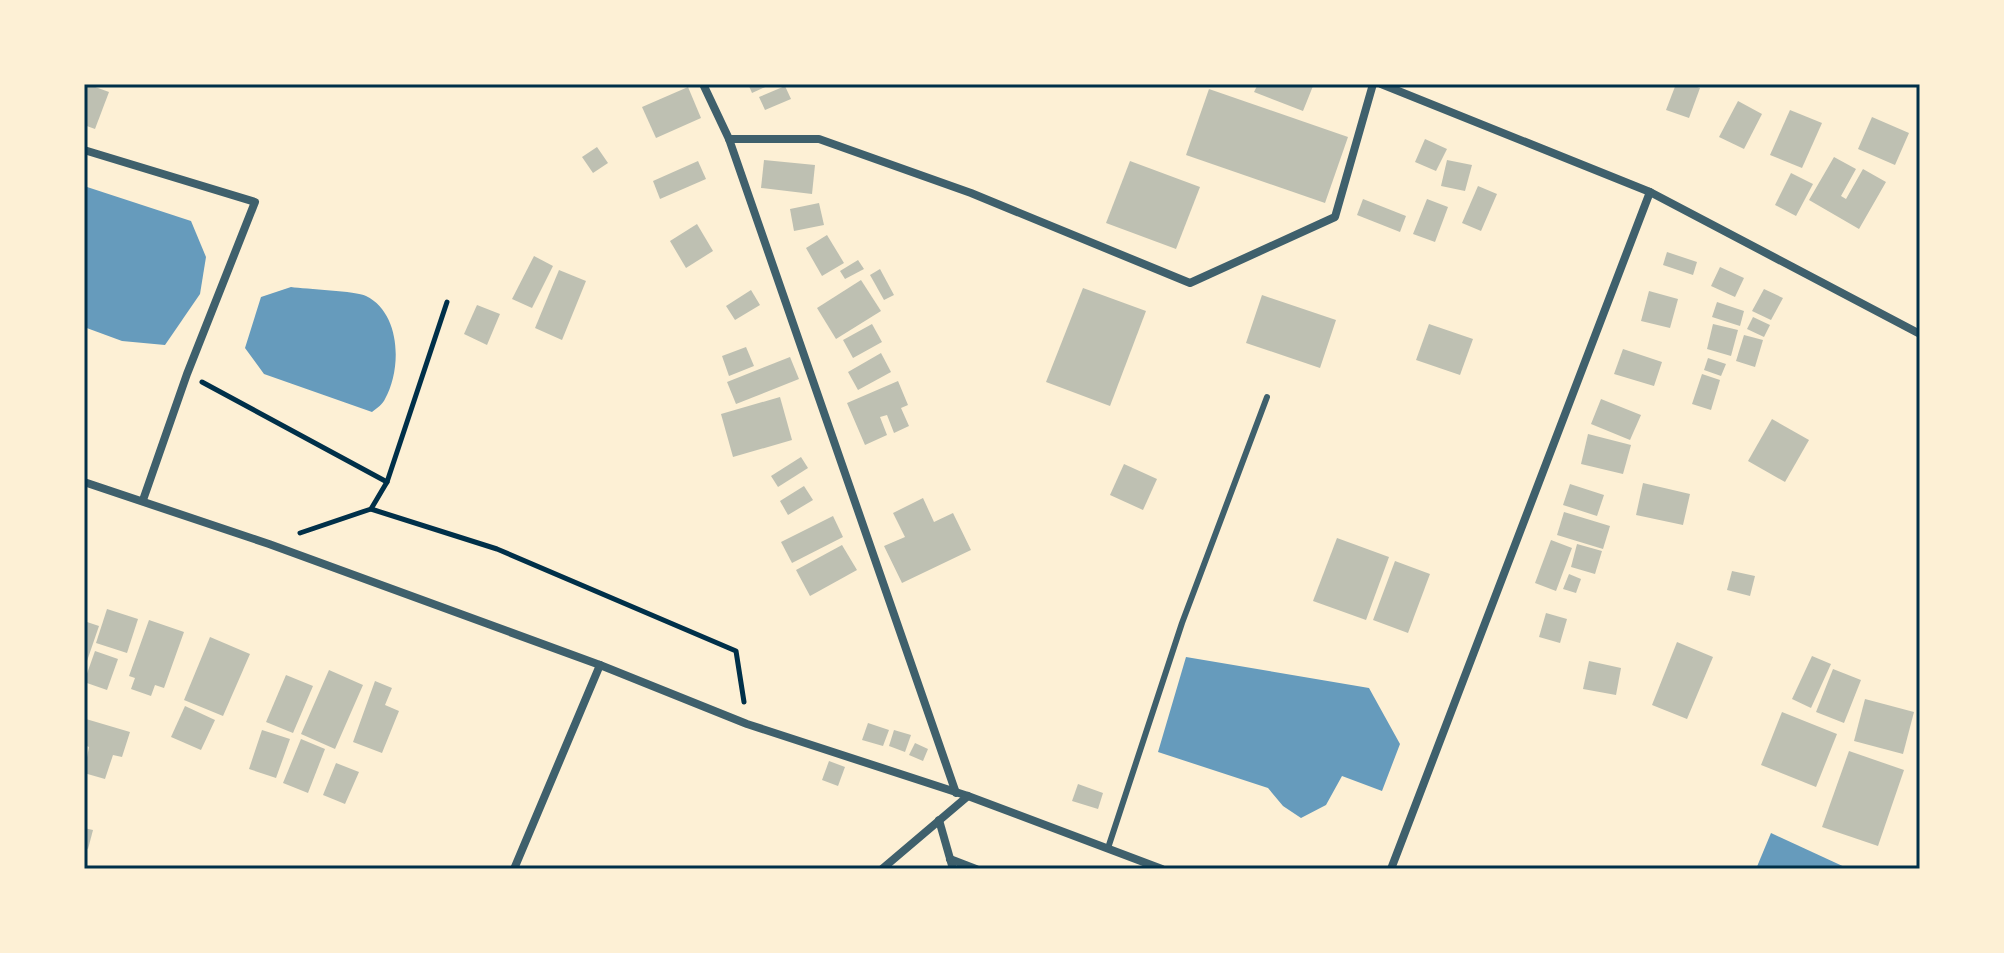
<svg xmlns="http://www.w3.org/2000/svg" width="2004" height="953" font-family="Cabin,sans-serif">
  <rect width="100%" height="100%" fill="#fdf0d5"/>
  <g fill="#669bbc">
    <path d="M84,186l107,35 15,36 -6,37 -35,51 -43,-4 -38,-14z"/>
    <path d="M291,287c15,2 65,4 75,9 35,17 36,73 19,103 -2,5 -8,9 -13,13l-108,-38 -19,-26 16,-51z"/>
    <path d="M1186,657l183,31 31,56 -18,47 -40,-15 -16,29 -25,13 -18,-12 -15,-18 -110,-36z"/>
    <path d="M1771,833l78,36h-93z"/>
  </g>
  <g fill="#bec0b2">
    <path d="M87,84l22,8 -14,37 -11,-4v-33z"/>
    <path d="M748,84h24l-20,9z"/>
    <path d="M1258,84h49l6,2 -10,25 -49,-19z"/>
    <path d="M1676,84h13l11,4 -11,30 -23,-8z"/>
    <path d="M785,86l6,13 -26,11 -6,-13z"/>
    <path d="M688,87l13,31 -45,20 -14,-31z"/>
    <path d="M1209,89l139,48 -23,66 -139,-48z"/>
    <path d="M1738,101l24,13 -18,35 -25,-12z"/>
    <path d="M1790,110l32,13 -20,45 -32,-13z"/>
    <path d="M1872,117l37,16 -14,32 -37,-16z"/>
    <path d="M1425,139l22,10 -11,22 -21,-9z"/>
    <path d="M597,147l11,16 -15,10 -11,-16z"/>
    <path d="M1834,157l22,12 -15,27 5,3 17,-30 23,13 -27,47 -50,-29z"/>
    <path d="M764,160l51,5 -3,29 -51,-6z"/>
    <path d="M1447,160l25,5 -7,26 -24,-5z"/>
    <path d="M698,161l8,18 -46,20 -7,-18z"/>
    <path d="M1130,161l70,26 -24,62 -70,-26z"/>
    <path d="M1791,173l22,11 -17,32 -21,-11z"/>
    <path d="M1478,186l19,8 -16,37 -19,-8z"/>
    <path d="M1363,199l43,17 -6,16 -43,-17z"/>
    <path d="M1427,199l21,8 -13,35 -22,-8z"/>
    <path d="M819,203l5,22 -30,6 -4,-22z"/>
    <path d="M697,224l16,27 -27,17 -16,-27z"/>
    <path d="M827,235l17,28 -22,13 -16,-28z"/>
    <path d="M1667,252l30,10 -4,13 -30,-10z"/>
    <path d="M534,256l19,10 -21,42 -20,-9z"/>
    <path d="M858,260l6,9 -19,10 -5,-8z"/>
    <path d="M1720,267l24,11 -9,19 -24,-11z"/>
    <path d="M880,269l14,26 -10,5 -14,-25z"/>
    <path d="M559,270l27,11 -24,59 -27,-12z"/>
    <path d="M861,280l20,31 -45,28 -19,-31z"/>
    <path d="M1083,288l63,23 -36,95 -64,-24z"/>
    <path d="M1764,289l19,9 -12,22 -19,-9z"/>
    <path d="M751,290l9,15 -25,15 -9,-14z"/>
    <path d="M1649,291l29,8 -8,29 -29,-7z"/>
    <path d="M1262,295l74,25 -16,48 -74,-25z"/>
    <path d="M1717,302l27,9 -4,15 -28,-9z"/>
    <path d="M477,305l23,9 -13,31 -23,-11z"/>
    <path d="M1753,317l17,8 -6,12 -17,-8z"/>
    <path d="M872,324l10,18 -29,16 -10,-18z"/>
    <path d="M1429,324l44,15 -13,36 -44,-15z"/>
    <path d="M1713,324l25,6 -7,26 -24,-7z"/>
    <path d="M1744,335l19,5 -8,27 -19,-6z"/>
    <path d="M746,347l8,19 -25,10 -7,-20z"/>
    <path d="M1623,349l39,13 -8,24 -40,-12z"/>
    <path d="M881,353l10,19 -33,18 -10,-18z"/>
    <path d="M790,357l9,22 -63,25 -9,-22z"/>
    <path d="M1708,358l18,6 -5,12 -17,-6z"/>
    <path d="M1702,374l18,6 -9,30 -19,-6z"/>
    <path d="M898,381l10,24 -7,3 8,18 -15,7 -7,-18 -7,2 7,18 -22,10 -18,-42z"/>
    <path d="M780,397l12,43 -59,17 -12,-43z"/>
    <path d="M1601,399l40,16 -11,25 -39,-16z"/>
    <path d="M1772,419l37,21 -24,42 -37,-21z"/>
    <path d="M1588,434l43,11 -8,29 -42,-10z"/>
    <path d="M801,457l7,11 -30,19 -7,-11z"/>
    <path d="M1124,464l33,15 -14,31 -33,-15z"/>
    <path d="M1643,483l47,11 -7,31 -47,-10z"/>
    <path d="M1570,484l34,11 -7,21 -34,-11z"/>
    <path d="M804,486l9,14 -25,15 -8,-14z"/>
    <path d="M923,498l11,24 19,-9 18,37 -69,33 -18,-37 21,-9 -12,-24z"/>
    <path d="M1564,512l46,14 -7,23 -46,-14z"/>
    <path d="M833,516l10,21 -51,26 -11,-21z"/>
    <path d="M1337,538l52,19 -23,63 -53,-19z"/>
    <path d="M1551,540l21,8 -16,43 -21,-8z"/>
    <path d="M1577,544l25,7 -7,23 -24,-7z"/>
    <path d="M842,545l15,25 -47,26 -14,-26z"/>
    <path d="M1395,561l35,13 -22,59 -35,-13z"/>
    <path d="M1732,571l23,5 -5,20 -23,-6z"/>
    <path d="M1569,574l12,5 -5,14 -13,-4z"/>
    <path d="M107,609l31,10 -11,34 -31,-10z"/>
    <path d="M1546,613l21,6 -7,24 -21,-6z"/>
    <path d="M149,620l35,12 -20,56 -9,-3 -4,11 -20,-7 4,-11 -6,-2z"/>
    <path d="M84,621l15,5 -12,35 -3,-1z"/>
    <path d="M210,637l40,17 -27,62 -39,-16z"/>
    <path d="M1677,642l36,15 -26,62 -35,-14z"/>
    <path d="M95,651l23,8 -11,31 -23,-8z"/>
    <path d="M1812,656l19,8 -20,44 -19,-9z"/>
    <path d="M1589,661l32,7 -5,27 -33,-6z"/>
    <path d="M1833,669l28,11 -17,43 -28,-11z"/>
    <path d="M329,670l34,15 -28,64 -34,-15z"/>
    <path d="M286,675l27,11 -20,47 -27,-11z"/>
    <path d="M375,681l17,7 -7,17 14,6 -17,42 -29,-11z"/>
    <path d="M1865,699l49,13 -11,42 -49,-13z"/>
    <path d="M185,706l30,14 -14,30 -30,-13z"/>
    <path d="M1782,712l55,22 -21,53 -55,-22z"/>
    <path d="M86,719l44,13 -8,25 -9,-2 -8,24 -21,-6 5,-26 -5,-2z"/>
    <path d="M868,723l21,7 -6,16 -21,-6z"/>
    <path d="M262,730l28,9 -14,39 -27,-9z"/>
    <path d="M894,730l17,5 -6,17 -16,-6z"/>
    <path d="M301,739l24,10 -17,44 -25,-10z"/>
    <path d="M915,743l13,6 -5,12 -14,-6z"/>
    <path d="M1849,751l55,19 -26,76 -56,-19z"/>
    <path d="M829,761l16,6 -7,19 -16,-6z"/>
    <path d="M336,763l23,9 -14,32 -22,-9z"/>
    <path d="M1078,784l25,9 -5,16 -26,-8z"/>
    <path d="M84,828l9,2 -5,19 -4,-2z"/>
  </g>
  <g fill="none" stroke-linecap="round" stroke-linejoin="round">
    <g stroke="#003049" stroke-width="5">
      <path d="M202,382l185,100"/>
      <path d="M371,509l126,40 239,102 8,51"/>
      <path d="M300,533l71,-24 16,-27 60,-180"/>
    </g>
    <path stroke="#3f606c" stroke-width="6" d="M1108,848l74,-225 85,-226"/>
    <g stroke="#3f606c" stroke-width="8">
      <path d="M703,84l26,55 227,654"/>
      <path d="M1381,84l269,108 270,142"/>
      <path d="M729,139h90l152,54 219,90 145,-66 38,-133"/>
      <path d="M84,150l171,52 -68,172 -44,126"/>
      <path d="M84,482l185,62 331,121 147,59 221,72 194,73"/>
      <path d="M939,820l14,49"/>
      <path d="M950,859l26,10"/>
      <path d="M514,869l86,-204"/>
      <path d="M882,869l86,-73"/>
      <path d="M1391,869l259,-677"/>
    </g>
  </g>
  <rect width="2004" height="953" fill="none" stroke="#fdf0d5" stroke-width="172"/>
  <rect x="86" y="86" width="1832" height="781" fill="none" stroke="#003049" stroke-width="3"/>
</svg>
